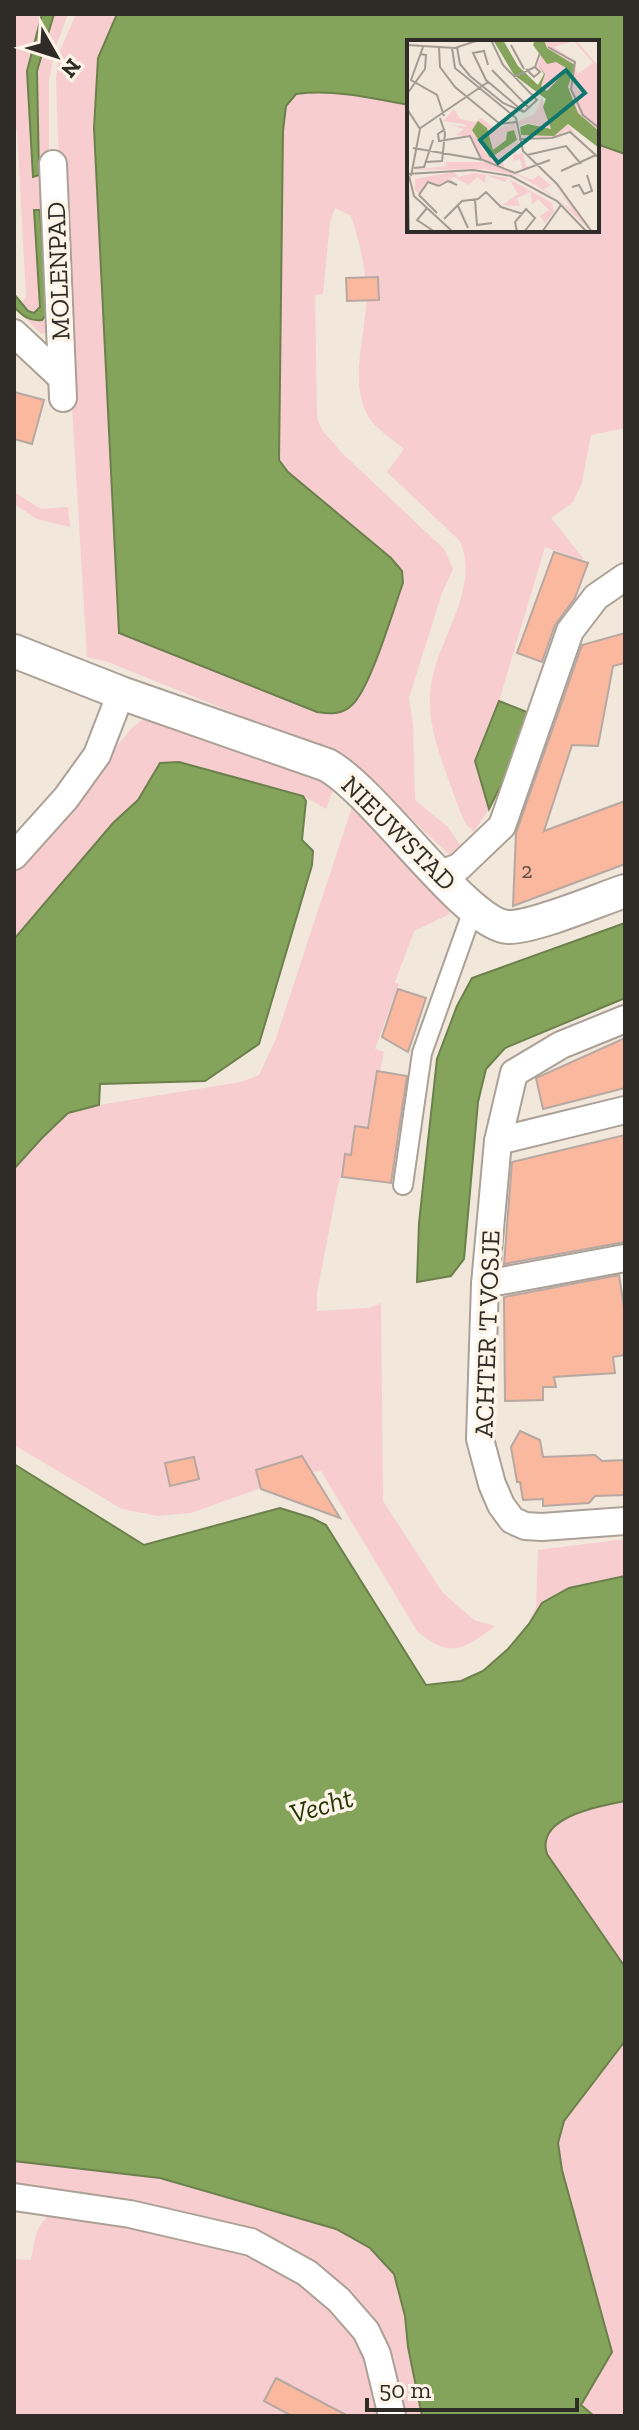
<svg xmlns="http://www.w3.org/2000/svg" width="639" height="2430" font-family="'Zilla Slab',serif">
  <rect width="100%" height="100%" fill="#f1e7db"/>
  <g fill="#f7cdd0">
    <path d="M14,14h54l-13,35 -6,31v245l-1,7 -7,2 -24,-24 9,-13 -9,-168 -3,1z"/>
    <path d="M76,14h41l-19,44 -4,70 25,505 198,79 19,2 15,-8 52,-134 -12,-14 -103,-86 -9,-12 4,-329 3,-25 10,-12c37,-5 76,4 113,11v125h188v-86l28,10v274l-34,7 -9,48 -9,19 -22,16 32,40 -1,2 -37,-13 -46,154 -24,60 14,48 -15,23 -8,-8 -7,-15c-12,-36 -31,-75 -29,-114 2,-51 52,-102 30,-154l-73,-69 17,-23c-11,-10 -29,-20 -36,-33 -21,-37 1,-87 -2,-127 -1,-25 -7,-49 -15,-73l-16,-8 -5,14 -7,72 -8,1 2,123 5,12 20,23 102,96 9,20 -11,24 -33,105 4,27 2,75 33,27 14,21 -7,12 -97,-91 -25,-16 -225,-91 -21,-5 -26,-433 -5,-146 4,-27z"/>
    <path d="M14,492l27,17 27,-2 2,20 -33,-8 -23,-15z"/>
    <path d="M146,717l189,67 -9,25 -23,-13 -123,-34 -20,1 -22,37 -25,23 -99,116v-70l118,-141z"/>
    <path d="M354,801l89,100 7,13 -36,17 -19,51 4,2 -24,65 9,3 -11,53 -19,63 -15,12 -22,112v19l52,-3 12,-5 2,198 60,92 31,27 21,6c-31,24 -46,33 -78,5l-96,-160 -18,2 -112,40 -33,3 -36,-7 -108,-64v-276l28,-31 27,-25 30,-8 142,-23 18,-7 16,-34z"/>
    <path d="M625,1539v37l-56,12 -43,40 10,-21 2,-57z"/>
    <path d="M625,1801v166l-78,-113c-12,-37 52,-48 78,-53z"/>
    <path d="M625,2041v375h-31l-13,-10 -23,-263 6,-22z"/>
    <path d="M14,2161l146,17 176,51 34,19 24,26 11,42 3,31 14,69h-20l-33,-99 -150,-93 -31,-12 -174,-22z"/>
    <path d="M50,2215l59,5 145,36 31,15 58,48 21,36 19,61h-369v-168l1,11 16,1c3,-16 4,-35 19,-45z"/>
  </g>
  <g fill="#85a45b" stroke="#6b804b" stroke-width="2">
    <path d="M42,14h12l-17,57 2,104 -6,2 -6,-106z"/>
    <path d="M117,14h508v140l-28,-10v-102h-188v63c-36,-7 -76,-16 -113,-11l-10,12 -3,25 -4,329 9,12 103,86 11,13 1,12c-10,27 -32,104 -51,122 -10,10 -22,9 -35,7l-198,-79 -25,-505 4,-70z"/>
    <path d="M34,210h6l7,103 -5,7c-13,2 -20,-5 -28,-13v-13l14,17 6,2 6,-6z"/>
    <path d="M499,701l28,11 -20,61 -18,36 -14,-48z"/>
    <path d="M179,762l124,34 3,5 -4,39 11,11 -1,14 -53,179 -54,37 -105,3 -1,21 -31,8 -26,25 -28,31v-230l99,-116 25,-23 22,-37z"/>
    <path d="M625,923v75l-120,50 -19,21 -8,33 -14,157 -13,17 -34,6 2,-59 18,-164 20,-53 15,-28z"/>
    <path d="M14,1464l130,81 136,-37 32,10 14,7 100,160 35,-4 22,-10 25,-22 21,-25 13,-21 27,-15 56,-12v225c-26,5 -90,16 -78,53l78,113v74l-61,80 -6,22 4,27 50,182 -31,53 13,11h-172l-14,-69 -3,-31 -11,-42 -24,-26 -34,-19 -176,-51 -146,-17z"/>
  </g>
  <g fill="#fab89e" stroke="#b7a8a2" stroke-width="2">
    <path d="M378,277l1,23 -32,1 -1,-23z"/>
    <path d="M14,392l30,8 -12,44 -18,-5z"/>
    <path d="M554,552l34,11 -13,35 -20,27 -13,37 -25,-9z"/>
    <path d="M625,633v30l-12,3 -15,80 -26,-1 -28,86 81,-30v63l-112,42 3,-73 66,-188z"/>
    <path d="M398,989l28,9 -18,54 -26,-15z"/>
    <path d="M625,1038v50l-82,21 -7,-31z"/>
    <path d="M377,1071l30,5 -16,107 -49,-6 3,-23 6,1 4,-29 13,2z"/>
    <path d="M625,1135v107l-121,22 8,-102z"/>
    <path d="M619,1275l6,39v41l-12,2 2,16 -61,4 2,10h-13v13l-38,1 -1,-104z"/>
    <path d="M520,1431l20,9 3,17 52,-2 7,6 23,-1v35l-30,1 -6,7 -46,3v-7l-20,1 -3,-18h-3l-6,-35z"/>
    <path d="M302,1456l38,62 -79,-29 -5,-19z"/>
    <path d="M194,1457l5,22 -29,7 -5,-23z"/>
    <path d="M276,2378l72,38h-56l-28,-15z"/>
  </g>
  <g fill="none" stroke-linecap="round" stroke-linejoin="round">
    <defs>
      <path id="pedestrian" d="M403,1185l19,-132 51,-143"/>
      <g id="minor">
        <path d="M53,164l10,234"/>
        <path d="M14,333l47,44"/>
        <path d="M14,856l52,-58 31,-43 24,-62"/>
        <path d="M440,874l19,-7 43,-41 68,-195 26,-34 29,-20"/>
        <path d="M625,1019l-64,26 -47,28 -16,68 -13,143 -5,155 12,45 9,21 11,15 13,6 17,1 83,-6"/>
        <path d="M498,1141l127,-31"/>
        <path d="M485,1284l140,-26"/>
        <path d="M14,2197l116,17 121,28 56,31 32,27 27,31 11,23 15,62"/>
      </g>
      <path id="tertiary" d="M14,651l107,42 206,72c49,27 139,160 181,162 25,1 90,-27 117,-36"/>
    </defs>
    <use href="#pedestrian" stroke="#aba196" stroke-width="22"/>
    <use href="#minor" stroke="#aba196" stroke-width="30"/>
    <use href="#tertiary" stroke="#aba196" stroke-width="36"/>
    <use href="#pedestrian" stroke="#fff" stroke-width="18"/>
    <use href="#minor" stroke="#fff" stroke-width="26"/>
    <use href="#tertiary" stroke="#fff" stroke-width="32"/>
  </g>
  <g text-anchor="middle" stroke-width="7" stroke-linejoin="round" paint-order="stroke">
    <g font-size="22" fill="#624e44">
      <text x="527" y="878">2</text>
    </g>
    <g font-size="26" fill="#2f2b26" stroke="#fef4e8">
      <text transform="translate(58 271) rotate(-92)" y="9">MOLENPAD</text>
      <text transform="translate(399 833) rotate(45)" y="9">NIEUWSTAD</text>
      <text transform="translate(487 1334) rotate(-88)" y="9">ACHTER 'T VOSJE</text>
    </g>
    <g font-size="28" font-style="italic" fill="#233600" stroke="#fef4e8">
      <text transform="translate(321 1805) rotate(-16)" y="10">Vecht</text>
    </g>
  </g>
  <g transform="translate(407 40)">
    <rect width="192" height="192" fill="#f1e7db"/>
    <path d="M137,0h32l23,27v64l-21,-18 -10,-26 7,-22 -29,-18zM167,1l19,22 -16,11 -2,-12 -21,-15zM134,16l6,8 9,-3 12,8 -21,22 -6,-5 4,-12 -8,-7zM135,58l8,31 -22,-6 -11,4 3,8 34,1 14,-12 7,10 -8,-4 -12,7h-36l-3,-8 2,-8 17,-7zM47,69l6,10 15,3 6,-4 15,11 19,-7 4,19 -4,14 8,-2 3,13h9l-12,5 -3,-12 -7,2 1,-15 -11,12 1,10 -23,-9 -10,-22 -15,-2 8,-6 -13,-4 16,2 -3,-3 -21,-3zM71,82l9,6 6,22 13,-10 1,-8 10,9 -30,15 -15,-27zM39,122h39l48,18 5,-5 13,10 -7,4 29,22 -17,-26 36,47 -36,-34 -36,-22 -36,-7 -71,1 33,-4zM47,132l4,5 16,-4 34,5 -3,4 -19,-7 -1,8 -8,-6 -8,8 -15,-8 -15,8 -12,-4 -8,13 -4,-4v-11zM102,139l43,24 2,9 -9,11 -5,-7 9,-6 -11,-11 -6,6 -1,-13 -14,6 3,8 -18,-1 16,-11z" fill="#f7cdd0" fill-rule="evenodd"/>
    <path d="M86,0h10l15,26 20,19 6,-11 -5,-8 6,8 -4,12 6,5 21,-22 -12,-7 -9,2 -14,-19 2,-5h9l3,8 28,17 -7,22 10,26 21,18v17l-31,-24 -14,12 -33,-1 -1,-8 8,-3 23,5 -8,-22 3,-8 -32,-24zM71,81l9,7 6,22 13,-10 1,-8 7,-2 3,10 -27,18 -18,-28z" fill="#85a45b"/>
    <path fill="none" stroke="#a39c93" stroke-width="2" d="M84,0l12,25 34,35 -13,12M0,5l48,3 24,-8M104,5l13,24M16,7l-12,33 26,15 7,21M50,7l3,17 10,12 33,27 21,9M141,7l27,15 -4,27 12,26 16,13M32,8l1,19 15,20 45,37 16,-2M45,8l3,20 61,50 7,33 34,33 35,48M81,25l-4,-14 -11,2 13,27 38,32M119,29l8,8 6,-5 -5,-5M85,30l37,38M107,37l21,-10 5,-14M0,54l18,-25 1,-14 -6,-1M0,69l13,20 -9,47M12,89l69,-47M38,89l-7,5 1,7 31,-5 11,23M112,99l33,-1 18,-6 29,26M6,108l70,12 32,13 35,-13M120,115l39,-9 15,18M19,122l16,-1 3,-28 -5,-15M7,128l10,-1 9,-27M154,131l35,-16M0,134l66,-4 38,6 46,25 30,31M2,136l5,20 39,36M1,142l1,50M32,146l9,-5 9,4 -7,-4M165,147l7,-2 5,9 8,-3 -5,-16M12,155l18,18M12,155l9,-13 11,4M68,160l2,25 15,-2M51,166l10,22M20,168l-10,12 18,12M37,179l18,-18 16,-2 8,-7 15,15 22,7M110,192l-2,-10 11,-13 9,9 -11,14M135,192l19,-27"/>
    <path fill="#0f766e" fill-opacity="0.15" stroke="#0f766e" stroke-width="4" d="M159,30l19,23 -87,70 -18,-23z"/>
    <rect width="192" height="192" fill="none" stroke="#2f2b26" stroke-width="4"/>
  </g>
  <rect width="639" height="2430" fill="none" stroke="#2f2b26" stroke-width="32"/>
  <g transform="translate(56 56) rotate(129)" stroke="#fef4e8" stroke-width="6" paint-order="stroke">
  <path d="M0-6L14 30L0 20L-14 30Z" fill="#2f2b26"/>
  <text y="-12" font-size="22" font-weight="bold" text-anchor="middle" fill="#2f2b26">N</text>
  </g>
  <path d="M367 2398v12h210v-12" fill="none" stroke="#2f2b26" stroke-width="4"/>
  <text x="379" y="2398" font-size="24" fill="#2f2b26" stroke="#fef4e8" stroke-width="6" paint-order="stroke">50 m</text>
</svg>
